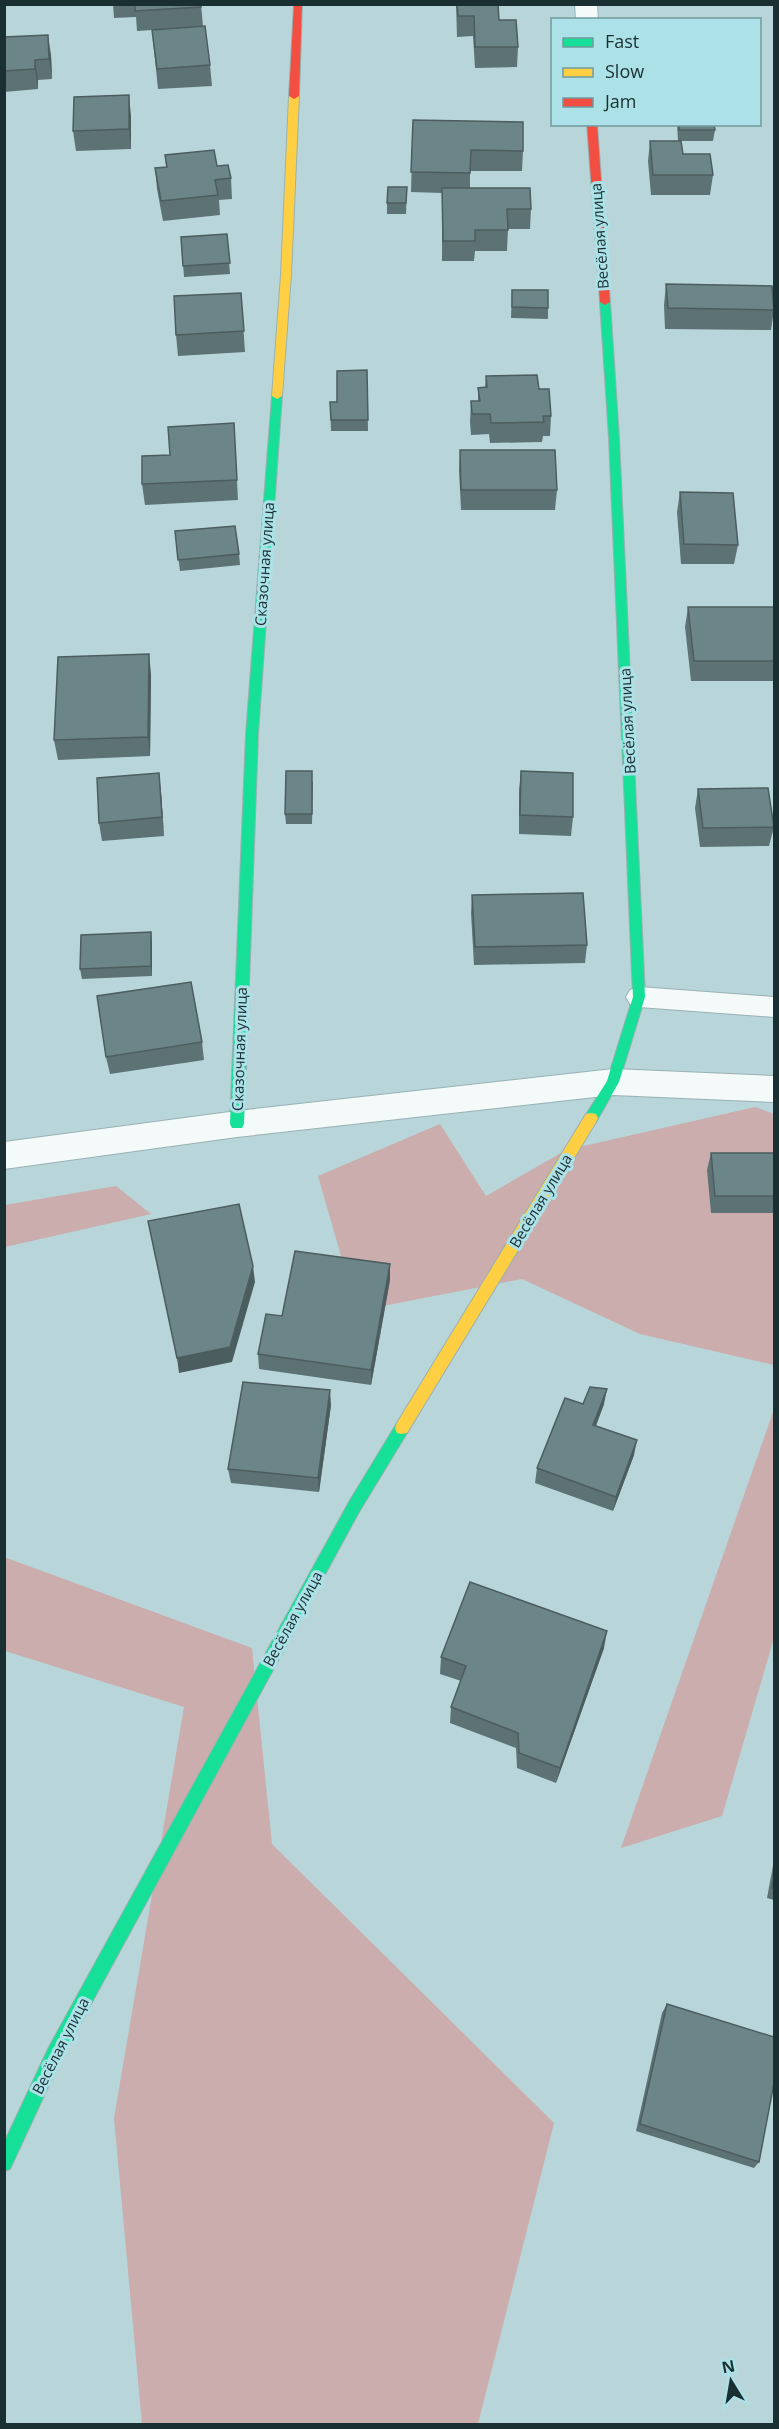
<svg xmlns="http://www.w3.org/2000/svg" width="779" height="2429" font-family="'Open Sans',sans-serif">
  <rect width="100%" height="100%" fill="#b8d6d9"/>
  <g fill="#caadac">
    <path d="M755,1107l19,7v251l-134,-31 -118,-55 -165,32 -39,-135 122,-52 46,72 80,-46z"/>
    <path d="M116,1186l35,28 -146,33v-42z"/>
    <path d="M774,1409v229l-52,178 -101,32z"/>
    <path d="M4,1557l248,91 20,196 282,279 -76,301h-336l-28,-306 70,-411 -179,-56z"/>
  </g>
  <g fill="none" stroke-linecap="round" stroke-linejoin="round">
    <defs>
      <path id="lane" d="M639,987l135,10v20l-135,-10 -9,-3 -4,-7 4,-7z"/>
      <g id="street">
        <path d="M575,4h22l1,16h-22z"/>
        <path d="M613,1069l161,7v26l-161,-7 -376,42 -233,32v-27l233,-31z"/>
      </g>
      <g id="fast">
        <path d="M605,299l5,3 9,136 26,559 -26,85 -23,40h-10l-2,-4 23,-37 26,-84 -24,-559 -9,-136z"/>
        <path d="M277,393l5,3 -24,338 -14,390 -2,4h-10l-2,-4 16,-390 26,-338z"/>
        <path d="M402,1422l5,1 2,5 -2,5 -48,79 -298,547 -51,110 -6,2v-28l45,-96 300,-545 48,-79z"/>
      </g>
      <g id="slow">
        <path d="M294,93l5,3 -8,179 -9,121 -5,3 -5,-3 9,-121 8,-179z"/>
        <path d="M591,1113l5,1 2,4 -2,4 -189,311 -5,1 -5,-1 -2,-5 2,-5 189,-309z"/>
      </g>
      <g id="jam">
        <path d="M294,4h8l-3,92 -5,3 -5,-3z"/>
        <path d="M587,124h10l13,178 -5,3 -5,-3z"/>
      </g>
    </defs>
    <use href="#lane" stroke="#99b1b2" stroke-width="2"/>
    <use href="#street" stroke="#99b1b2" stroke-width="2"/>
    <use href="#fast" stroke="#99b1b2" stroke-width="2"/>
    <use href="#slow" stroke="#99b1b2" stroke-width="2"/>
    <use href="#jam" stroke="#99b1b2" stroke-width="2"/>
    <use href="#lane" fill="#f4f9f9" fill-rule="evenodd"/>
    <use href="#street" fill="#f4f9f9" fill-rule="evenodd"/>
    <use href="#fast" fill="#16e098" fill-rule="evenodd"/>
    <use href="#slow" fill="#ffcf43" fill-rule="evenodd"/>
    <use href="#jam" fill="#f24e42" fill-rule="evenodd"/>
  </g>
  <g fill="#5d7275">
    <path d="M113,4h88l2,22 7,39 2,21 -54,3 -6,-59 -15,1 -1,-14 -22,1z"/>
    <path d="M456,4h42l1,16 19,27 -1,20 -42,1 -2,-32 -16,1z"/>
    <path d="M4,37l47,18 1,24 -14,1v9l-34,3z"/>
    <path d="M131,116v33l-55,2 -3,-20z"/>
    <path d="M413,120l110,31 -1,20h-52v17l61,21 -1,20h-22l-1,22h-32l-1,10h-32v-68l-31,-1z"/>
    <path d="M677,124h37l1,6 -2,11h-32l2,13 30,21 -3,20h-59l-3,-34 2,-20h28z"/>
    <path d="M165,155l52,11 14,12 1,21 -13,1 1,15 -57,6 -6,-32 -2,-21 11,-1z"/>
    <path d="M407,187l-1,27h-19v-11z"/>
    <path d="M227,234l3,40 -46,3 -3,-40z"/>
    <path d="M666,284l108,26 -3,20 -106,-1 -1,-24z"/>
    <path d="M512,290l36,18v11l-37,-1z"/>
    <path d="M241,293l4,59 -67,4 -2,-21z"/>
    <path d="M367,370l1,61h-37l-1,-29h7z"/>
    <path d="M486,376l53,13 12,27 -1,20h-7l-1,6 -52,1 -1,-9 -18,1 -1,-13 1,-21h7v-13l7,-1z"/>
    <path d="M234,423l4,77 -93,5 -3,-21 28,-29z"/>
    <path d="M460,450l97,40 -2,20h-94l-2,-40z"/>
    <path d="M680,492l58,53 -4,19h-53l-4,-52z"/>
    <path d="M175,531l64,23 1,11 -60,6z"/>
    <path d="M688,607h86v74h-83l-6,-54z"/>
    <path d="M151,674l-1,82 -92,4 -4,-20z"/>
    <path d="M521,771l52,46 -2,19 -52,-2v-44z"/>
    <path d="M313,781l-1,43h-26l-1,-10z"/>
    <path d="M698,789l76,38 -5,19 -69,1 -5,-39z"/>
    <path d="M161,792l3,44 -62,5 -3,-18z"/>
    <path d="M472,895l115,50 -2,18 -111,2 -3,-52z"/>
    <path d="M152,942v34l-70,3 -2,-10z"/>
    <path d="M202,1042l2,18 -94,14 -4,-17z"/>
    <path d="M711,1153h63v60h-63l-4,-43z"/>
    <path d="M390,1280l-19,105 -112,-16 -1,-15 24,-38z"/>
    <path d="M583,1404h21l-8,22 38,29 -21,56 -78,-28 2,-15z"/>
    <path d="M331,1405l-12,87 -88,-9 -3,-14z"/>
    <path d="M604,1648l-48,135 -39,-15 -1,-20 -66,-25 1,-16 10,-26 -21,-7 1,-17z"/>
    <path d="M774,1860v40l-7,-2z"/>
    <path d="M667,2004l92,158 -5,6 -118,-37 26,-118z"/>
  </g>
  <g fill="#4c5d5f">
    <path d="M48,35l3,20 1,24 -3,-20z"/>
    <path d="M35,60l3,20v9l-3,-20z"/>
    <path d="M129,95l2,21v33l-2,-20z"/>
    <path d="M149,654l2,20 -1,82 -2,-19z"/>
    <path d="M159,773l2,19 3,44 -2,-19z"/>
    <path d="M151,932l1,10v34l-1,-10z"/>
    <path d="M390,1264v16l-19,105v-15z"/>
    <path d="M253,1266l2,16 -23,80 -53,11 -2,-15z"/>
    <path d="M607,1389l-3,15 -14,36 3,-15z"/>
    <path d="M330,1390l1,15 -12,87 -1,-14z"/>
    <path d="M637,1440l-3,15 -21,56 3,-14z"/>
    <path d="M607,1631l-3,17 -48,135 4,-15z"/>
  </g>
  <g fill="#6c8588" stroke="#4c5d5f" stroke-width="1.5">
    <path d="M135,4h66v3l-66,4z"/>
    <path d="M457,4h41l1,16h17l2,27h-43l-1,-31h-16z"/>
    <path d="M205,26l5,39 -53,4 -5,-39z"/>
    <path d="M48,35l1,24 -14,1v9l-31,2v-34z"/>
    <path d="M129,95v34l-56,2 1,-34z"/>
    <path d="M413,120l110,2v29l-52,-1 -1,23 -59,-1z"/>
    <path d="M679,124h35l1,6h-36z"/>
    <path d="M650,141h31l2,13h27l3,21h-60z"/>
    <path d="M214,150l3,16 11,-1 3,13 -16,2 3,15 -57,6 -6,-33 12,-1 -2,-12z"/>
    <path d="M388,187h19l-1,16h-19z"/>
    <path d="M442,188h88l1,21h-24l1,21h-33v11h-32z"/>
    <path d="M227,234l3,29 -47,3 -2,-29z"/>
    <path d="M666,284l106,2 2,24 -106,-2z"/>
    <path d="M512,290h36v18l-36,-1z"/>
    <path d="M241,293l3,38 -68,4 -2,-39z"/>
    <path d="M367,370l1,50h-37l-1,-18h7v-31z"/>
    <path d="M537,375l2,14h10l2,27h-8l1,6 -53,1 -1,-9h-18l-1,-13h9l-2,-13 9,-1 -1,-11z"/>
    <path d="M234,423l3,57 -95,4v-28l28,-1 -2,-28z"/>
    <path d="M460,450h95l2,40h-96z"/>
    <path d="M680,492l53,1 5,52 -54,-1z"/>
    <path d="M235,526l4,28 -61,6 -3,-29z"/>
    <path d="M688,607h86v54h-80z"/>
    <path d="M149,654l-1,83 -94,3 4,-83z"/>
    <path d="M286,771h26v43h-27z"/>
    <path d="M521,771l52,2v44l-53,-2z"/>
    <path d="M159,773l3,44 -63,6 -2,-45z"/>
    <path d="M768,788l6,39 -71,1 -5,-39z"/>
    <path d="M583,893l4,52 -112,2 -3,-52z"/>
    <path d="M151,932v34l-71,3 1,-34z"/>
    <path d="M191,982l11,60 -96,15 -9,-61z"/>
    <path d="M711,1153h63v43h-59z"/>
    <path d="M239,1204l14,62 -23,81 -53,11 -29,-137z"/>
    <path d="M295,1251l95,13 -19,106 -113,-16 8,-40 16,2z"/>
    <path d="M243,1382l87,8 -12,88 -90,-9z"/>
    <path d="M590,1387l17,2 -14,36 44,15 -21,57 -79,-29 28,-70 18,6z"/>
    <path d="M470,1582l137,49 -47,137 -41,-15 -1,-20 -67,-26 15,-41 -25,-9z"/>
    <path d="M774,1877v11h-2z"/>
    <path d="M667,2004l107,33v46l-15,79 -119,-38z"/>
  </g>
  <g text-anchor="middle" stroke-width="6" stroke-linejoin="round" paint-order="stroke">
    <g font-size="15" fill="#1a2f31" stroke="#abe1e7">
      <text transform="translate(600 236) rotate(-94)" y="5">Весёлая улица</text>
      <text transform="translate(265 564) rotate(-86)" y="5">Сказочная улица</text>
      <text transform="translate(628 721) rotate(-93)" y="5">Весёлая улица</text>
      <text transform="translate(240 1049) rotate(-88)" y="5">Сказочная улица</text>
      <text transform="translate(541 1201) rotate(-59)" y="5">Весёлая улица</text>
      <text transform="translate(293 1619) rotate(-61)" y="5">Весёлая улица</text>
      <text transform="translate(61 2046) rotate(-63)" y="5">Весёлая улица</text>
    </g>
  </g>
  <rect width="779" height="2429" fill="none" stroke="#1a2f31" stroke-width="12"/>
  <rect x="551" y="18" width="210" height="108" fill="#abe1e7" stroke="#719a9e" stroke-width="1.5"/>
  <rect x="563" y="38" width="30" height="9" fill="#16e098" stroke="#719a9e" stroke-width="1.5"/>
  <text x="605" y="48" font-size="18" fill="#1a2f31">Fast</text>
  <rect x="563" y="68" width="30" height="9" fill="#ffcf43" stroke="#719a9e" stroke-width="1.5"/>
  <text x="605" y="78" font-size="18" fill="#1a2f31">Slow</text>
  <rect x="563" y="98" width="30" height="9" fill="#f24e42" stroke="#719a9e" stroke-width="1.5"/>
  <text x="605" y="108" font-size="18" fill="#1a2f31">Jam</text>
  <g transform="translate(731 2381) rotate(349)" stroke="#abe1e7" stroke-width="4.5" paint-order="stroke">
  <path d="M0-4.5L10 22L0 15L-10 22Z" fill="#1a2f31"/>
  <text y="-9" font-size="16" font-weight="bold" text-anchor="middle" fill="#1a2f31">N</text>
  </g>
</svg>
